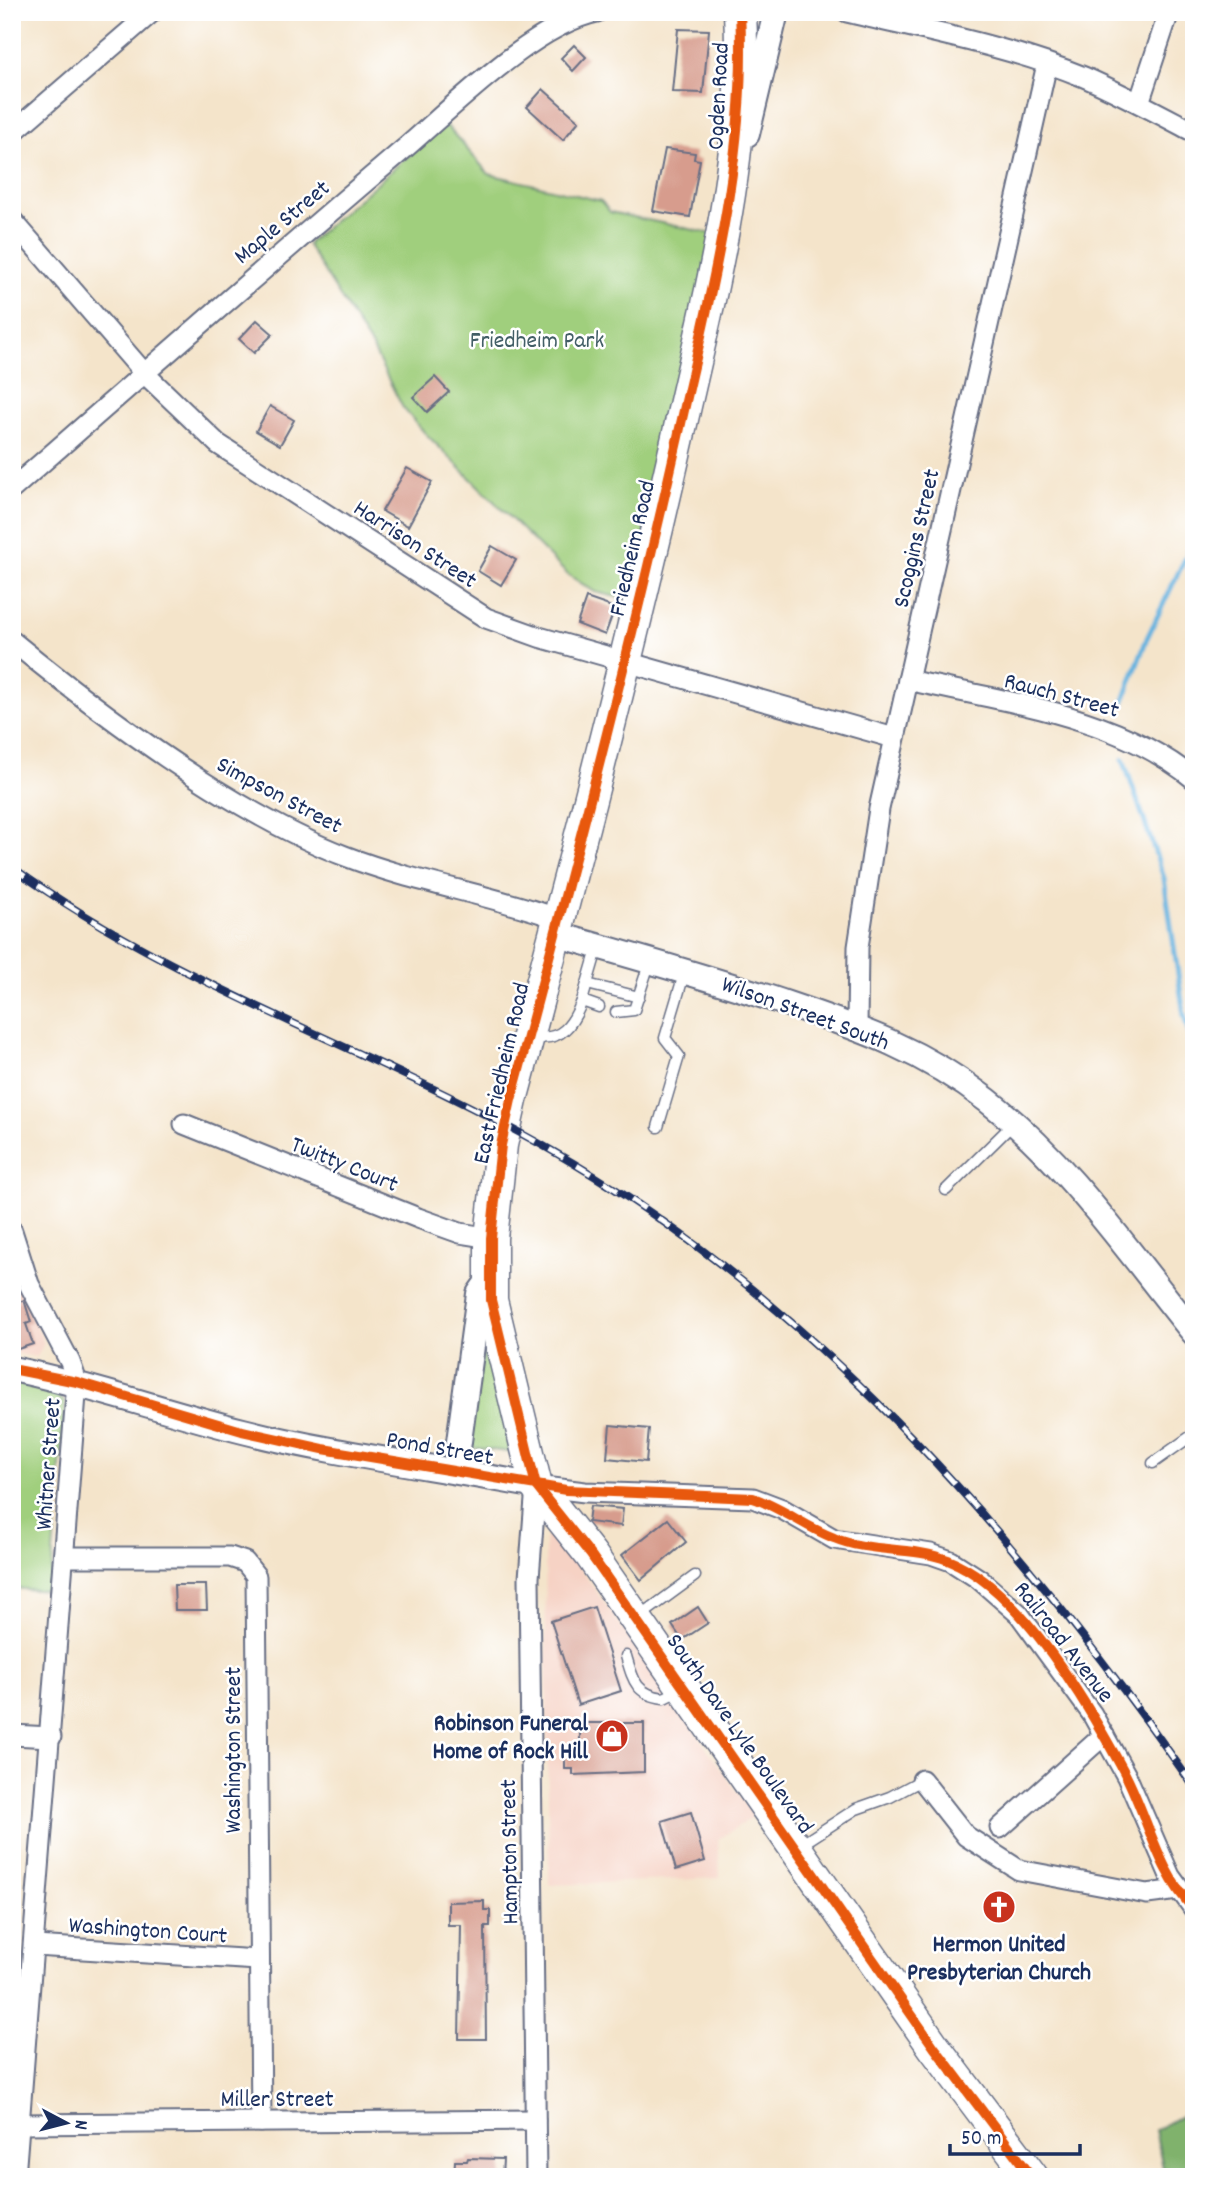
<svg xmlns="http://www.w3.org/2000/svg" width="1206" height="2189" font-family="Dekko,sans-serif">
  <rect width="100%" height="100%" fill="#fff"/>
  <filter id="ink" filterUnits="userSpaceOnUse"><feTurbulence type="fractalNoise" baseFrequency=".0143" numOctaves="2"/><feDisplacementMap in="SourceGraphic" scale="14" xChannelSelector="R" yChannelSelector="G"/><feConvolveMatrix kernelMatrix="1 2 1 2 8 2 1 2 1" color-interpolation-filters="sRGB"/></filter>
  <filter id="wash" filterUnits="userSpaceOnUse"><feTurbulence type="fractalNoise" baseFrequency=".00686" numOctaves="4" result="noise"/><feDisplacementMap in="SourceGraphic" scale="28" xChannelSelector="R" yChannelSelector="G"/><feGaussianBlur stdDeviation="1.57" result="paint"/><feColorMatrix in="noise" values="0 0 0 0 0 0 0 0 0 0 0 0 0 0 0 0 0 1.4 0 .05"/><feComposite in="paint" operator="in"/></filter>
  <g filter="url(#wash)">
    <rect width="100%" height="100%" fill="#f4e4ca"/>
    <g fill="#f6d2c4">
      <path d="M12,1269l32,74 -7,14 -25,-4z"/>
      <path d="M549,1532l7,2 198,282 -36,23 2,39 -171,7 -4,-344z"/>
    </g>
    <g fill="#a0cf7d" stroke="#5e7f6e" stroke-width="2">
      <path d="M445,124l44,50 112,27 9,11 103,22 -83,366 -35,-8 -28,-18 -143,-142 -21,-24 -30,-59 -66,-105z"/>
      <path d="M484,1348l20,69 6,35 -44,-5z"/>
      <path d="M12,1382l38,7 15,14 -15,188 -38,-3z"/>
    </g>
    <path fill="#80b26c" stroke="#4e7065" stroke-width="2" d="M1194,2109v68h-29l-10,-47z"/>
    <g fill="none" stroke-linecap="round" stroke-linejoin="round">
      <g stroke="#65b2df" stroke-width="5">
        <path d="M1123,703l24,-65 47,-98"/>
        <path d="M1123,759l41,119 20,137 10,36"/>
      </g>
    </g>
    <g id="blocks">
      <g fill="#d79c8d">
        <path d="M678,29l31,1 -6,63 -31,-1z"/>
        <path d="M574,45l12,12 -13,14 -12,-13z"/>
        <path d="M543,89l36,32 -16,19 -36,-33z"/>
        <path d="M665,149l30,4 -1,6 6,1 -10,57 -37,-6z"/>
        <path d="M257,320l16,14 -19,19 -15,-14z"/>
        <path d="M435,377l14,15 -22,20 -14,-15z"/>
        <path d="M270,406l24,14 -14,25 -24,-14z"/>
        <path d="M407,468l25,14 -24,44 -26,-15z"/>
        <path d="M492,546l24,14 -15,25 -23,-14z"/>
        <path d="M586,598l29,10 -10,27 -28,-11z"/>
        <path d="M12,1290h3l4,12 5,-2 1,3 6,19 -5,2 7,20 -18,6 -3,-9z"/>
        <path d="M610,1425l39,4 -3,33 -39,-4z"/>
        <path d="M590,1506l33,3 -2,17 -33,-4z"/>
        <path d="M668,1519l18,23 -45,38 -19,-25z"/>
        <path d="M174,1585h32l1,25h-32z"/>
        <path d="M594,1607l27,84 -43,14 -27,-84z"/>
        <path d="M698,1607l10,16 -26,17 -10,-15z"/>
        <path d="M580,1723h64v49l-71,3v-6h-8v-13h9v-6h6z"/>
        <path d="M691,1812l14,49 -29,9 -14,-49z"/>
        <path d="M484,1901v9h6v16h-5l1,113h-27l2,-114h-13v-23z"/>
        <path d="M468,2158l35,1 -1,18h-48l1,-16h12z"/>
      </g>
    </g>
  </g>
  <g filter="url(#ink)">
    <use href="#blocks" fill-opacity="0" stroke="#676e84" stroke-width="2"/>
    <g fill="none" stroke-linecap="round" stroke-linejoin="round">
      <defs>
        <g id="service">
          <path d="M598,946l-16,55 17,6"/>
          <path d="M587,984l52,13"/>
          <path d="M616,1012l18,-2 16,-49"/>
          <path d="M533,1036c28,7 40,-12 49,-35"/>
          <path d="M658,1127l21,-71 -14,-18 20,-67"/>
          <path d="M946,1190l67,-66"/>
          <path d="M1153,1463l41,-29"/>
          <path d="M639,1617l56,-41"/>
          <path d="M626,1656c7,24 10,39 38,42l16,-8"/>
          <path d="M799,1846l57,-37 34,-12 32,-17"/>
        </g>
        <g id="minor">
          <path d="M847,12c79,19 161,34 237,65 37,16 74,36 110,55"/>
          <path d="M1139,103l30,-91"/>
          <path d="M12,133l140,-121"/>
          <path d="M12,220l132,153 74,71 268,174 53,19 355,101"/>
          <path d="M12,489c130,-114 260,-228 392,-340 49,-42 130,-124 193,-137"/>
          <path d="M12,641c94,77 221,172 333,215 70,27 144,38 214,63"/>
          <path d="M908,680c96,22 207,34 286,99"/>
          <path d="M857,1027l1,-80 21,-138 168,-745"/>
          <path d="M184,1124l234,94 42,15 31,5"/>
          <path d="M12,1231l17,53 41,78 7,20 -62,795"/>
          <path d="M65,1557h165l15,5 11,14 5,546"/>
          <path d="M12,1735l39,2"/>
          <path d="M922,1780l44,56 53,34 128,24 31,-4"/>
          <path d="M1000,1828l104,-93"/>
          <path d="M35,1946l223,14"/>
          <path d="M20,2124l515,-4"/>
          <path d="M536,2177l-7,-599 7,-92 49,6 168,6 29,11 52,30 97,15 20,7 28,18 40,35 73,100 35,63 43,99 24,33"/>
        </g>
        <g id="tertiary">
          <path d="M747,134l29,-122"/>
          <path d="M555,934c78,22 156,44 233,70 74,25 136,47 199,96 81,63 142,153 207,233"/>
          <path d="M12,1369c79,16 154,43 231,62 96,24 195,36 293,55"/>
          <path d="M455,1471l24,-177 10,-14"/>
        </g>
        <path id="primary" d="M740,12c8,145 -31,285 -62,425 -50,222 -108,443 -167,663l-10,45 -10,93v62l45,186 55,69 343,492 98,130"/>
      </defs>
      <use href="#service" stroke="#676e84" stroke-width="13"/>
      <use href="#minor" stroke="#676e84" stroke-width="23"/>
      <use href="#tertiary" stroke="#676e84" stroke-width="28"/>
      <use href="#primary" stroke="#676e84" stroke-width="35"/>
      <use href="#service" stroke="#fff" stroke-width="10"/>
      <use href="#minor" stroke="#fff" stroke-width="19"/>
      <use href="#tertiary" stroke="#fff" stroke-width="24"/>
      <use href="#primary" stroke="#fff" stroke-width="32"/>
      <defs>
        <path id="rail" d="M12,867c173,126 379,187 561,296 255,152 452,383 621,624"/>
      </defs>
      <use href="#rail" stroke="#1b2f5e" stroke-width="8"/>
      <use href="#rail" stroke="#fff" stroke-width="5" stroke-dasharray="16" stroke-linecap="butt"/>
      <defs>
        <g id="cycleway">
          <path d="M740,12c8,145 -31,285 -62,425 -50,222 -108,443 -167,663l-10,45 -10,93v62l45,186 55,69 343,492 98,130"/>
          <path d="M12,1369l65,13 165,49 81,18 243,41 187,8c30,10 52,29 81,40 35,15 77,8 114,22 71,27 139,143 174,208 25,45 35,104 72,141"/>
        </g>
      </defs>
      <use href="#cycleway" stroke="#fff" stroke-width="15"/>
      <use href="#cycleway" stroke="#e8590c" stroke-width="10"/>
    </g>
  </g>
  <defs>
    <symbol id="shop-disc" viewBox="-11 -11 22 22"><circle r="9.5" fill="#c8321e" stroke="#fff"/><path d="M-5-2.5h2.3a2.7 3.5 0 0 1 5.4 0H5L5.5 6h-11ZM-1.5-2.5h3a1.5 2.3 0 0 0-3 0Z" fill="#fff"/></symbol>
    <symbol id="church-disc" viewBox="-11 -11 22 22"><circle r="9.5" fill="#c8321e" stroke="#fff"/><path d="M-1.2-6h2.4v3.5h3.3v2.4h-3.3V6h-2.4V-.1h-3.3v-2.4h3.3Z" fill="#fff"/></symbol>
  </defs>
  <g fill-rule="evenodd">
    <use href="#shop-disc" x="593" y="1717" width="38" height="38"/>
    <use href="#church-disc" x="980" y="1888" width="38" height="38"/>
  </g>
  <g text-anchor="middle" stroke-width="5" stroke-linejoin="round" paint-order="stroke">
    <g font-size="24" fill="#1b2f5e" stroke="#fff">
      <text transform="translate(717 96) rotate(-87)" y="8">Ogden Road</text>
      <text transform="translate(281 221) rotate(-40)" y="8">Maple Street</text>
      <text transform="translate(915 538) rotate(-77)" y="8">Scoggins Street</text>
      <text transform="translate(416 543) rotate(33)" y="8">Harrison Street</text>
      <text transform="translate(631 548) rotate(-77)" y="8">Friedheim Road</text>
      <text transform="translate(1062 694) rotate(15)" y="8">Rauch Street</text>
      <text transform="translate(280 794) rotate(28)" y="8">Simpson Street</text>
      <text transform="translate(806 1012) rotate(20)" y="8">Wilson Street South</text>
      <text transform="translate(500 1073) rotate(-77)" y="8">East Friedheim Road</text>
      <text transform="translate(345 1163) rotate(22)" y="8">Twitty Court</text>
      <text transform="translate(440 1447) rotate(10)" y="8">Pond Street</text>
      <text transform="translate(47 1464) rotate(-86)" y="8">Whitner Street</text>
      <text transform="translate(1065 1641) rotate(52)" y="8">Railroad Avenue</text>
      <text transform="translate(741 1733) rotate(55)" y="8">South Dave Lyle Boulevard</text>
      <text transform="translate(232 1750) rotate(-90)" y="8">Washington Street</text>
      <text transform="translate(508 1852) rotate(-91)" y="8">Hampton Street</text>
      <text transform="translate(148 1929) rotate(4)" y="8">Washington Court</text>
      <text x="277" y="2106">Miller Street</text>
    </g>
    <g font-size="24" fill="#435f67" stroke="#fff">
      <text x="537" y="347">Friedheim Park</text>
    </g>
    <g font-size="24" font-weight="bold" fill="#1b2f5e" stroke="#fff" text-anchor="end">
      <text x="588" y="1730">Robinson Funeral<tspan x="588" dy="28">Home of Rock Hill</tspan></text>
      <text x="999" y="1951" text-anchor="middle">Hermon United<tspan x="999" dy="28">Presbyterian Church</tspan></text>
    </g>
  </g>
  <rect width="1206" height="2189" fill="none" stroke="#fff" stroke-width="42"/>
  <g transform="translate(66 2123) rotate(97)" stroke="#ffffff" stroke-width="5" paint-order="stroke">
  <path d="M0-5L12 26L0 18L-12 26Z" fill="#1b2f5e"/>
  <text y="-10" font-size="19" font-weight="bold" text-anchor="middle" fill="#1b2f5e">N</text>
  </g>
  <path d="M950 2144v10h130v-10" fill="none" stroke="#1b2f5e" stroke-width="3.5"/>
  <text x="961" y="2144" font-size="21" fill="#1b2f5e" stroke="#ffffff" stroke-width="5" paint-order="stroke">50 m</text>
</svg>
